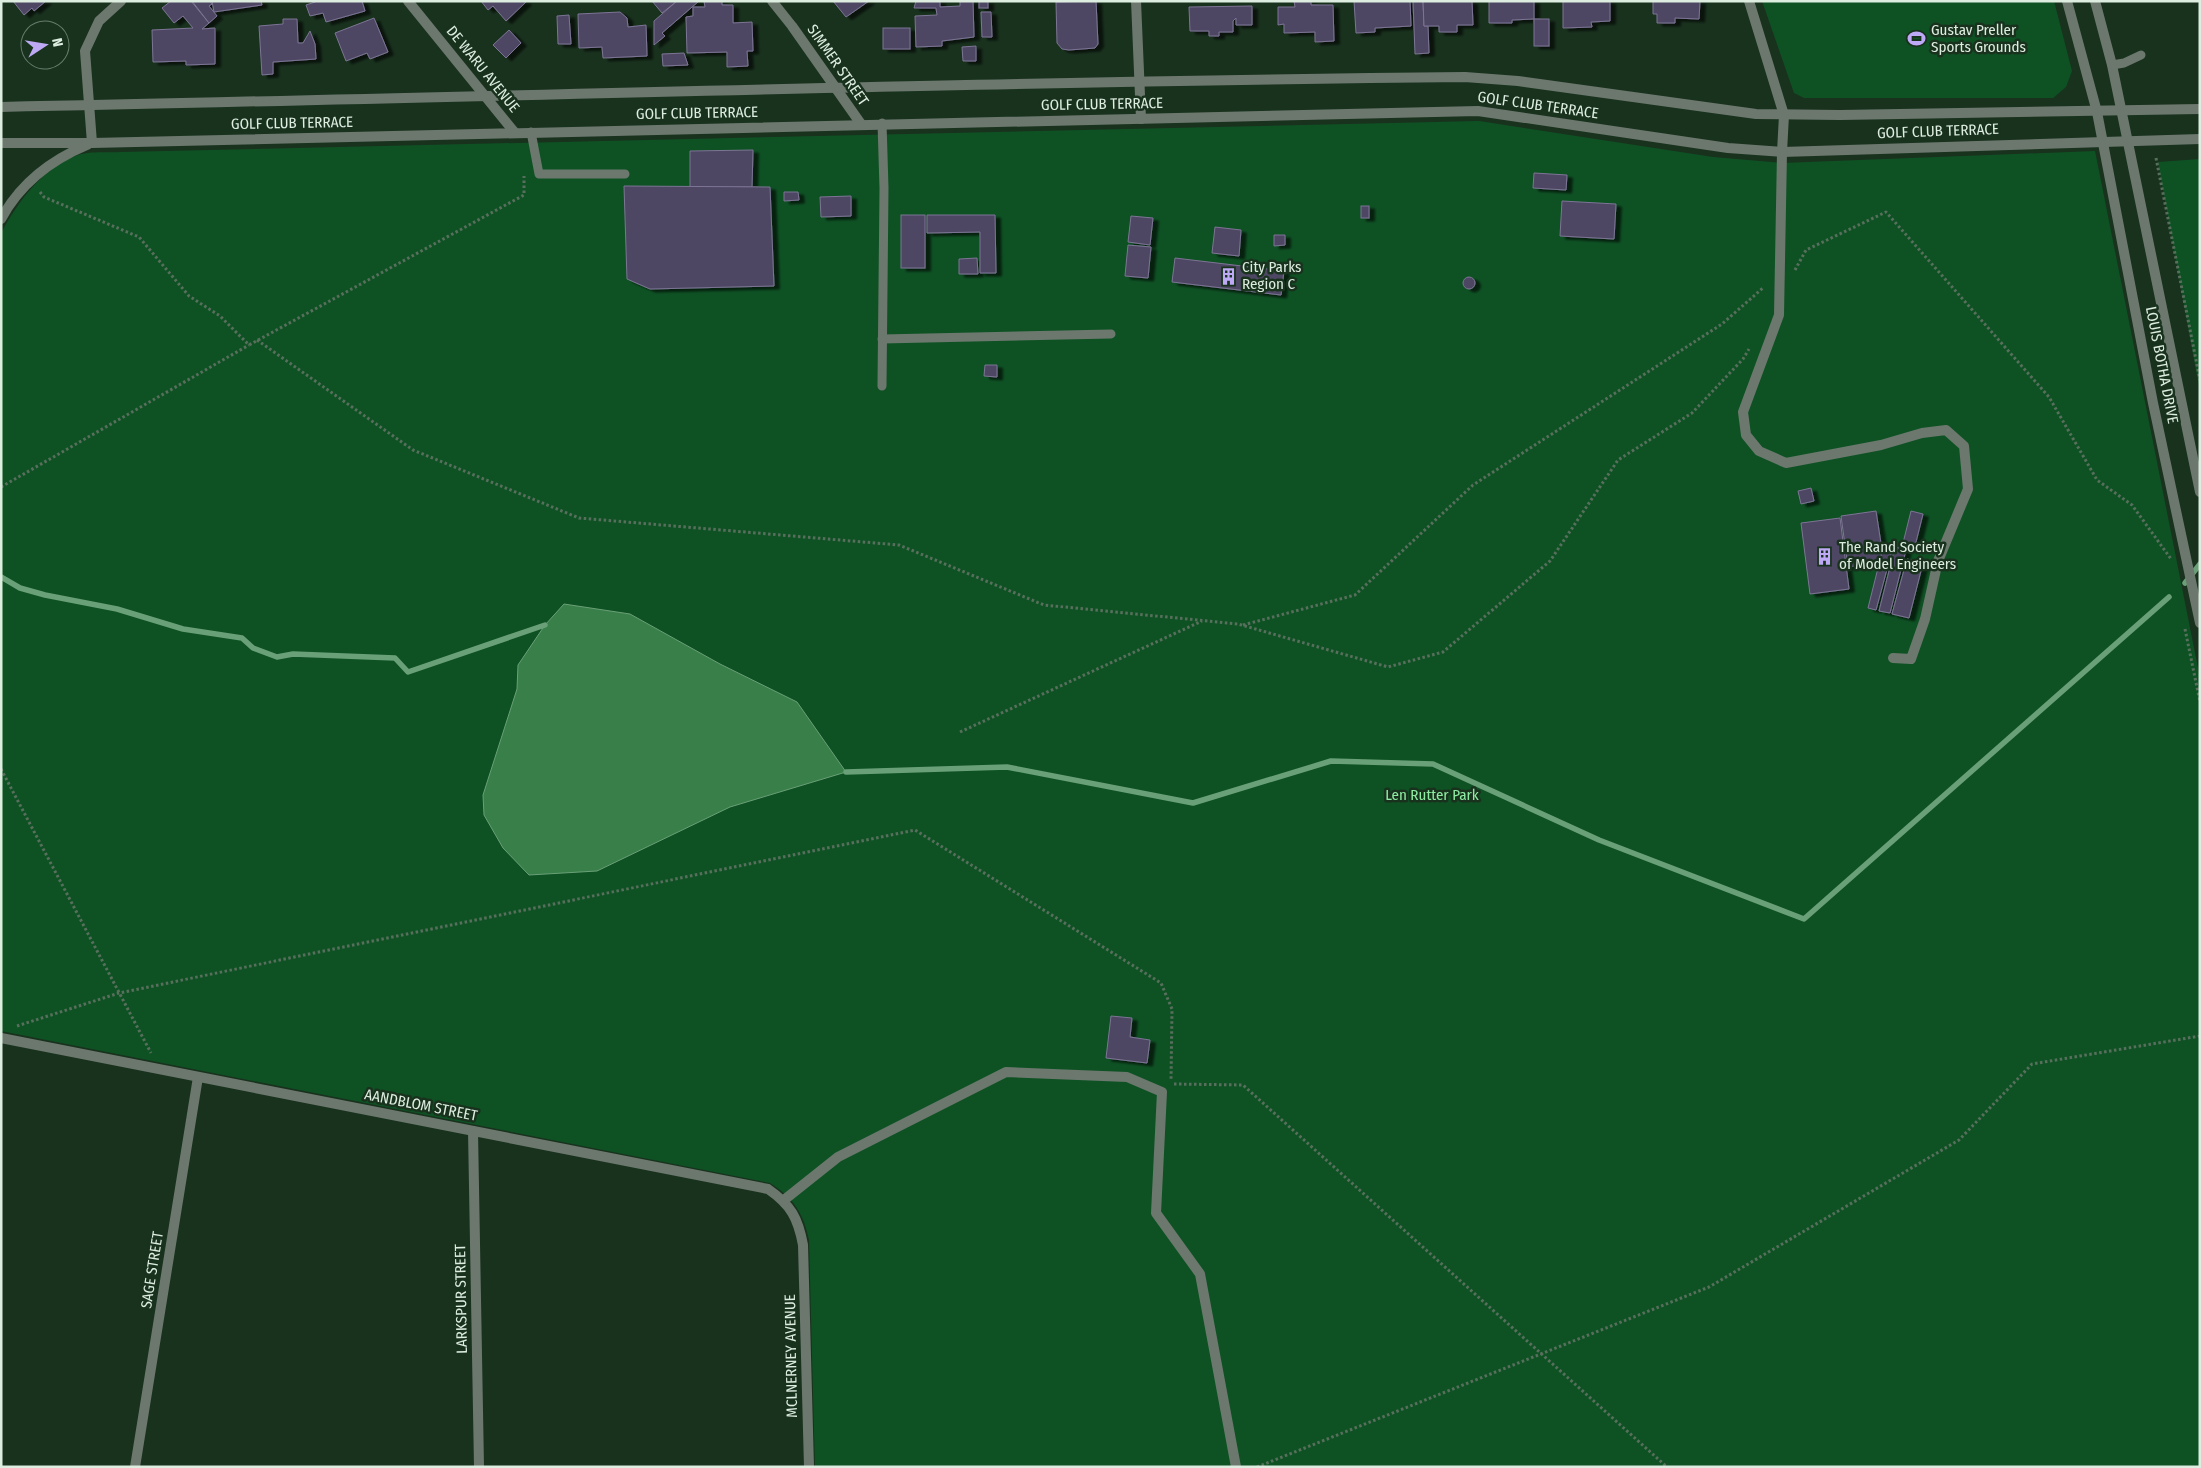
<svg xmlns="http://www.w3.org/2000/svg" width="2201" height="1468" font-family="'Fira Sans Condensed',sans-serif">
  <defs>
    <filter id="shadow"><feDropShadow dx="5.5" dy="3" stdDeviation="1" flood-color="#0009"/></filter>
  </defs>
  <rect width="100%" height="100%" fill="#19321e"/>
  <g fill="#0e5224">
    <path d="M1762,1h292l18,70 -6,16 -13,11h-249l-10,-5z"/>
    <path d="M1479,121l234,36 69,6 313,-12 105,527v789h-1385l-6,-227c-5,-26 -16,-43 -39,-57l-769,-152v-798c17,-31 42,-66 77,-78 12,-4 30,-2 43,-3z"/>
    <path d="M2200,159v233l-42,-230z"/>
  </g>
  <path fill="#397f4a" stroke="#6aa077" d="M564,604l66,10 90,50 77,38 49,70 -116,35 -133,64 -68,4 -26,-27 -19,-33 -1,-20 34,-106 1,-24 27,-40z"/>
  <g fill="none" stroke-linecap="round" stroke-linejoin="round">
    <g stroke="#6aa077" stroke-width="5.5">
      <path d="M1,577l19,11 25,7 72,14 66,20 59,9 11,10 24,9 16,-3 102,4 13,14 137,-47"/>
      <path d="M2185,583l15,-19"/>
      <path d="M846,772l161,-5 186,36 138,-42 102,3 166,76 205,79 365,-322"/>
    </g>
  </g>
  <g fill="#4e4663" stroke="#7d7595" filter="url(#shadow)">
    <path d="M13,1h33l-12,10 -2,-3 -8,7z"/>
    <path d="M171,1h20l18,22 -7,6 13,-1v36l-29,1v-4l-33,1 -1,-32 41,-2 -10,-12 -9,7 -12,-15z"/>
    <path d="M192,1h18l2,3 -3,2 8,10 -8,7z"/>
    <path d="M212,1h49l1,4 -48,7z"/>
    <path d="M318,1h44l3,10 -39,11 -3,-9 -13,3 -4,-11z"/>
    <path d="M481,1h44l1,1 -20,19 -13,-15 -5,4z"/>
    <path d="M652,1h25l-15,12z"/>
    <path d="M677,1h22l-37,32 3,3 -11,9v-24z"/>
    <path d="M704,1h18v4h11v18l19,-1 1,29h-6l1,15 -21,1v-15l-40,1 -1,-36 7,-1v-9h12z"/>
    <path d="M833,1h36l-23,16z"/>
    <path d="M916,1h24v6l20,-1v-5h13l1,36 -32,4v5l-26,1 -1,-31 22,-1 -1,-7h-22z"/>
    <rect x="979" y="1" width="9" height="7"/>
    <path d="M1096,1l2,43 -3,4 -26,2 -7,-1 -5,-6 -1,-41z"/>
    <path d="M1294,1h17v4h22l1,36 -19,1v-10l-31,1v-9l-6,1v-18h17z"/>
    <path d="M1354,1h56l1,25 -36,2v4l-19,1z"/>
    <path d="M1413,1h10l1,25h4l1,27 -14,1z"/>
    <path d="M1423,1h49l1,24h-16v7h-18v-6h-15z"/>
    <path d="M1489,1h45v18l-22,1v3h-23z"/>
    <path d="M1563,1h47v20l-19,1 1,5 -29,1z"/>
    <path d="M1653,1h47l-1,18 -24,-1v5h-18v-9h-4z"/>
    <path d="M1252,6v19h-16v-7l-3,3v11h-14v4h-10v-5h-19l-1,-24z"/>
    <path d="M620,12l7,6 1,9 18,-2 1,31 -44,2 -1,-11 -23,1 -1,-34z"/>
    <path d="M981,12h10l1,25h-10z"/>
    <path d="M569,15l2,29h-13l-1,-28z"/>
    <path d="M374,18l14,34 -18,7 -3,-6 -21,8 -11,-28z"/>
    <path d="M283,19h14l1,24h5l7,-12 5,13 1,15 -43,3v12l-11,1 -3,-49 24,-2z"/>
    <rect x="1534" y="19" width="15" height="27"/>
    <rect x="883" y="28" width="27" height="21"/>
    <path d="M509,30l12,13 -15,15 -13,-13z"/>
    <path d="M976,46v15h-13l-1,-14z"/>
    <path d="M684,53l4,12 -25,1 -1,-12z"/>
    <path d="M753,150l-1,37h-62v-36z"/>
    <path d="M1534,173l33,2 -1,15 -33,-2z"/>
    <path d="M624,186l146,1 4,99 -124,3 -23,-10z"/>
    <path d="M784,192h14l1,8 -15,1z"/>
    <path d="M851,196v20l-30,1 -1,-20z"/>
    <path d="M1562,201l54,3 -2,35 -54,-3z"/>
    <rect x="1361" y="206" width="8" height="12"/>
    <rect x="901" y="215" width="24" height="53"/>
    <path d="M927,215h68l1,58h-16v-41l-53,1z"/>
    <path d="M1131,216l22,2 -3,27 -22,-3z"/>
    <path d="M1215,227l26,3 -2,26 -27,-3z"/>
    <path d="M1274,235h11v10l-11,1z"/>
    <path d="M1128,245l23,2 -3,31 -23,-2z"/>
    <path d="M977,258l1,16h-19v-15z"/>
    <path d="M1175,258l109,13 -3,24 -109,-13z"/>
    <circle cx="1469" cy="283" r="6"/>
    <path d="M985,365h12v12l-13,-1z"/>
    <path d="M1811,488l3,13 -13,3 -3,-13z"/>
    <path d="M1876,511l6,39 -2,12 -32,5 -7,-51z"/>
    <path d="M1911,511l12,3 -9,36 -12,-3z"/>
    <path d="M1840,518l9,71 -39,5 -9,-71z"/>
    <path d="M1884,544l9,3 -17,63 -8,-2z"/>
    <path d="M1895,547l11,3 -16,63 -11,-2z"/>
    <path d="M1907,559l16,4 -14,55 -17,-4z"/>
    <path d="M1111,1016l21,2 -2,19 20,3 -3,23 -41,-5z"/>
  </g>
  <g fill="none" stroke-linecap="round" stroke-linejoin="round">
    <g stroke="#596f5d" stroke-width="3" stroke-dasharray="2.5 2.5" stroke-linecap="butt">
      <path d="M2156,158l44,222"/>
      <path d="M40,192l4,5 95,40 50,59 31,20 29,29 275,-150v-19"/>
      <path d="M1795,270l11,-20 80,-38 163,185 48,83 35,25 39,54"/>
      <path d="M257,340l156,110 166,68 320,27 145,60 194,19 150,43 55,-15 107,-91 68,-101 74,-47 51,-54 6,-10"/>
      <path d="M1,487l248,-142"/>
      <path d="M1243,625l112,-30 118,-110 249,-161 42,-37"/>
      <path d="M2185,629l15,73"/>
      <path d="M960,732l242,-111"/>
      <path d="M1,769l150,284"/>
      <path d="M17,1026l102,-33 796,-163 246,153 11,26 -1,71"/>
      <path d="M1174,1084l69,1 424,382"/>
      <path d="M1257,1467l452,-180 250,-147 73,-76 168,-28"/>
    </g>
    <g stroke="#6c786e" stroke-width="9">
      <path d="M2112,65l12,-2 17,-8"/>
      <path d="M882,123l2,65 -2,198"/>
      <path d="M531,132l8,42h86"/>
      <path d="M882,339l229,-5"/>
    </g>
    <g stroke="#6c786e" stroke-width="10">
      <path d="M408,1l107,132"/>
      <path d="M772,1l20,25 69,98"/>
      <path d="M1136,1l5,118"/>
      <path d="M1749,1l35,114 -2,37"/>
      <path d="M92,143l-7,-92 14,-30 22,-20"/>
      <path d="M1,1038l767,151c23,16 30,29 35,56l6,222"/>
      <path d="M473,1131l6,336"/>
      <path d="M784,1200l54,-43 168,-85 121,5 35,15 -6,121 44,61 36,193"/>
      <path d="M135,1467l63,-390"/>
    </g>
    <g stroke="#6c786e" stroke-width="10">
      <path d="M2067,1l30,111 56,291 47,220"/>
      <path d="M2095,1l17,64 88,427"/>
      <path d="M1,107c488,-10 976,-25 1464,-30l53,4 238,33 84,1 360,-6"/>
      <path d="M1,143h91l1386,-32 250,37 54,4 418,-13"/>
      <path d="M1782,152l-3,163 -36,97 3,23 13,16 27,12 95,-18 41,-12 24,-3 18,16 4,43 -30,72 -13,58 -14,40 -18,-1"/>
      <path d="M1,219c19,-35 50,-59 86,-74"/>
    </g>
  </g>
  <defs>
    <symbol id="stadium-bare" viewBox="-9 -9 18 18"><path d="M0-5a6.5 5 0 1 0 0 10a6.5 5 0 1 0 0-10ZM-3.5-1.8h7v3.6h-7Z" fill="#bda9f5" stroke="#19321e" stroke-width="2.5" paint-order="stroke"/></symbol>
    <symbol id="building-bare" viewBox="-9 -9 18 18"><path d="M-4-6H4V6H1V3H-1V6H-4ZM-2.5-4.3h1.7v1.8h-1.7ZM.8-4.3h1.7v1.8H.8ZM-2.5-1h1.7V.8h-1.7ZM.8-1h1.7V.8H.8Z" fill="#bda9f5" stroke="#19321e" stroke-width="2.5" paint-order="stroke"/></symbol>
  </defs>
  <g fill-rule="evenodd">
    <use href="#stadium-bare" x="1904" y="26" width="25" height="25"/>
    <use href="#building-bare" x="1216" y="264" width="25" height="25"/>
    <use href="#building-bare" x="1812" y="544" width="25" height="25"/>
  </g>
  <g text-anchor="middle" stroke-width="5" stroke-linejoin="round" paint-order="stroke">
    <g font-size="15" fill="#ddede0" stroke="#19321e" text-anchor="start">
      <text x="1931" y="35">Gustav Preller<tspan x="1931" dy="17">Sports Grounds</tspan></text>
      <text x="1242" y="272">City Parks<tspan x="1242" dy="17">Region C</tspan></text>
      <text x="1839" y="552">The Rand Society<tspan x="1839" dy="17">of Model Engineers</tspan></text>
    </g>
    <g font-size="15" fill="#ddede0" stroke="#19321e">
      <text transform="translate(838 65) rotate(55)" y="5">SIMMER STREET</text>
      <text transform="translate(483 69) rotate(51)" y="5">DE WARU AVENUE</text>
      <text transform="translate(1102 104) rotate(-1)" y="5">GOLF CLUB TERRACE</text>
      <text transform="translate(1538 105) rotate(8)" y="5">GOLF CLUB TERRACE</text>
      <text transform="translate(697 113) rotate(-1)" y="5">GOLF CLUB TERRACE</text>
      <text transform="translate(292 123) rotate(-1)" y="5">GOLF CLUB TERRACE</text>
      <text transform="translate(1938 131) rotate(-2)" y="5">GOLF CLUB TERRACE</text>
      <text transform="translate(2162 365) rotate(79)" y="5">LOUIS BOTHA DRIVE</text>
      <text transform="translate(421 1105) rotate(11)" y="5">AANDBLOM STREET</text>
      <text transform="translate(152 1270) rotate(-81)" y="5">SAGE STREET</text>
      <text transform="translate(461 1299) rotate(-91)" y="5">LARKSPUR STREET</text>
      <text transform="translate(791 1356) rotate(-91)" y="5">MCLNERNEY AVENUE</text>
    </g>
    <g font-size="15" fill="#8deca1" stroke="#19321e">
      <text x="1432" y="800">Len Rutter Park</text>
    </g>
  </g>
  <rect width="2201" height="1468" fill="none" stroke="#ddede0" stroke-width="5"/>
  <g transform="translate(45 45) rotate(78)"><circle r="24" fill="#19321e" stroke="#677d6c"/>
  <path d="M0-4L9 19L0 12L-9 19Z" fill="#bda9f5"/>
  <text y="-8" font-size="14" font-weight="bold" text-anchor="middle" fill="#ddede0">N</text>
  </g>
</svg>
